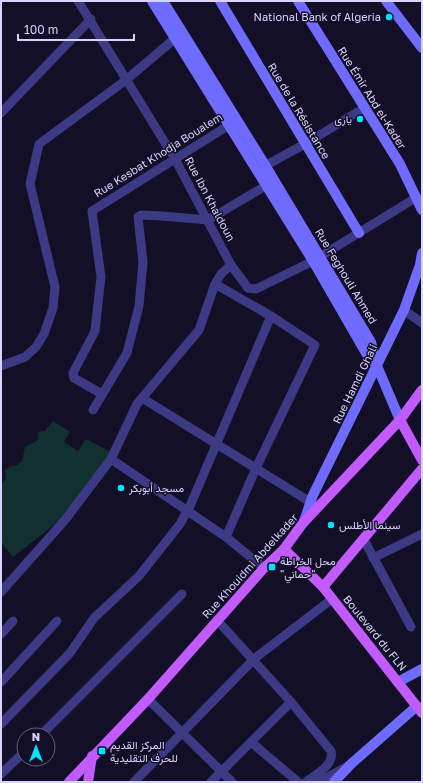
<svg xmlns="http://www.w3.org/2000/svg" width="423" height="783" font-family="'Golos Text',Vazirmatn,sans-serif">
  <rect width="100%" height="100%" fill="#130f26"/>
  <path fill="#12302f" d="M53,421l17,11 -6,10 14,9 8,-12 25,13 -47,65 -51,40 -12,-15v-57l5,-7 -1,-8 6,-4h5l6,-5 3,-14c8,-6 15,-3 13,-15l7,-1z"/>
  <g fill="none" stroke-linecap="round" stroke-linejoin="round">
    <g stroke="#3d3a85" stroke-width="9">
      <path d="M78,1l97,158 56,106"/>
      <path d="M1,113l90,-94"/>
      <path d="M259,169l46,-25 59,-36"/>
      <path d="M215,284l6,-10 10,-9 17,23 8,1 57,-28 104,-64"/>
      <path d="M404,310l18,13"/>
      <path d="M1,366l24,-9 11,-10 8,-13 9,-26 2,-21 -25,-103 9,-40 87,-64 53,-45"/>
      <path d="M102,394l-28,-16 -1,-5 22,-42 6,-54 -9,-66 142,-89"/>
      <path d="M142,398l170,105"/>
      <path d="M93,410l34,-57 12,-47 4,-44 -5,-45 3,-2 21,1 46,4 59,-35"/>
      <path d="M111,459l115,78 38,31"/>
      <path d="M364,540l47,87"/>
      <path d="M373,558l49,-24"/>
      <path d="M1,592l64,-72 46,-61 26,-55 62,-74 16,-46 56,32 44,29 -59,123 -30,69"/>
      <path d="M217,620l74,82 40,49c4,14 -15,23 -25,31"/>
      <path d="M1,634l12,-13"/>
      <path d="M1,682l56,-61"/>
      <path d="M148,699l84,83"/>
      <path d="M1,724l69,-71 24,-35 45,-42 41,-52 10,-18 81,-190"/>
      <path d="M41,735l141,-141"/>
      <path d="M251,742l47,40"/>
      <path d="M1,774l23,-22"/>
      <path d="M134,782l120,-123 78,-60"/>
      <path d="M211,782l80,-80"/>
      <path d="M319,782l29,-16"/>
    </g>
    <g stroke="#6f6bff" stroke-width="10">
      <path d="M152,1l161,260 53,92 11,13"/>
      <path d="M163,1l102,164 106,177 6,24 23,54"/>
      <path d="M220,1l139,232"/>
      <path d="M298,1l102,163 22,46"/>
      <path d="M386,1l36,47"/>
      <path d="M304,521l9,-26 91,-185 16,-45 2,-12"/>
      <path d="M398,682l24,-13"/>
      <path d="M334,782l17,-18 66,-58"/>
    </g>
    <g stroke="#c25bff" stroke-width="10">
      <path d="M400,420l22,40"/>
      <path d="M284,549l39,38 99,126"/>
      <path d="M323,587l99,-118"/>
      <path d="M69,782l79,-83 116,-131 20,-19 19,-26 97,-103 22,-30"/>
      <path d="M88,782l4,-26"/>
    </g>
  </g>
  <g fill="#00e5ff" stroke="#130f26" stroke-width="1.5">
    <circle cx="389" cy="17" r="4"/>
    <circle cx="360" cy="119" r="4"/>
    <circle cx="121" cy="488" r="4"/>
    <circle cx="331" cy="525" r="4"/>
    <rect x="268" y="563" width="8" height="8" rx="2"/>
    <rect x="98" y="747" width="8" height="8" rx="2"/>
  </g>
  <g text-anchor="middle" stroke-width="3" stroke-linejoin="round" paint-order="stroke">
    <g font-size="11" fill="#d9d4ff" stroke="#130f26" text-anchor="start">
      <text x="381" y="21" text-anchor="end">National Bank of Algeria</text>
      <text x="352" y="123" text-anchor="end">يارى</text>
      <text x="129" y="492">مسجد أبوبكر</text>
      <text x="339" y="529">سينما الأطلس</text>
      <text x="280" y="565">محل الخراطة<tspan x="280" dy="13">"حماني"</tspan></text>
      <text x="110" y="749">المركز القديم<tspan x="110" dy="13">للحرف التقليدية</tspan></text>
    </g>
    <g font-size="11" fill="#d9d4ff" stroke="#130f26">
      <text transform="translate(372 98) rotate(58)" y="4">Rue Émir Abd el-Kader</text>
      <text transform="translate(299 111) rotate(59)" y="4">Rue de la Résistance</text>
      <text transform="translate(158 155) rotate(-32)" y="4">Rue Kesbat Khodja Boualem</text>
      <text transform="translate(210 199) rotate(62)" y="4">Rue Ibn Khaldoun</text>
      <text transform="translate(346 276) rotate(59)" y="4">Rue Feghouli Ahmed</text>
      <text transform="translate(355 384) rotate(-64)" y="4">Rue Hamdi Ghali</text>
      <text transform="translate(250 566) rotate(-48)" y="4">Rue Khouidmi Abdelkader</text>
      <text transform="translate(375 633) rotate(51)" y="4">Boulevard du FLN</text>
    </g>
  </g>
  <rect width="423" height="783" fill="none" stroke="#d9d4ff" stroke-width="4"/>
  <g transform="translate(36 747)"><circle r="19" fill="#130f26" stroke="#625e7d"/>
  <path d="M0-3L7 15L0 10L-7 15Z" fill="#00e5ff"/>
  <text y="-6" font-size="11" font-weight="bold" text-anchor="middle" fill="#d9d4ff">N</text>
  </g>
  <path d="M18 34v6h116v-6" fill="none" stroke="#d9d4ff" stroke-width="2"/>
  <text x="24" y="34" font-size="12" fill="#d9d4ff" stroke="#130f26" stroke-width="3" paint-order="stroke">100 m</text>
</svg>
